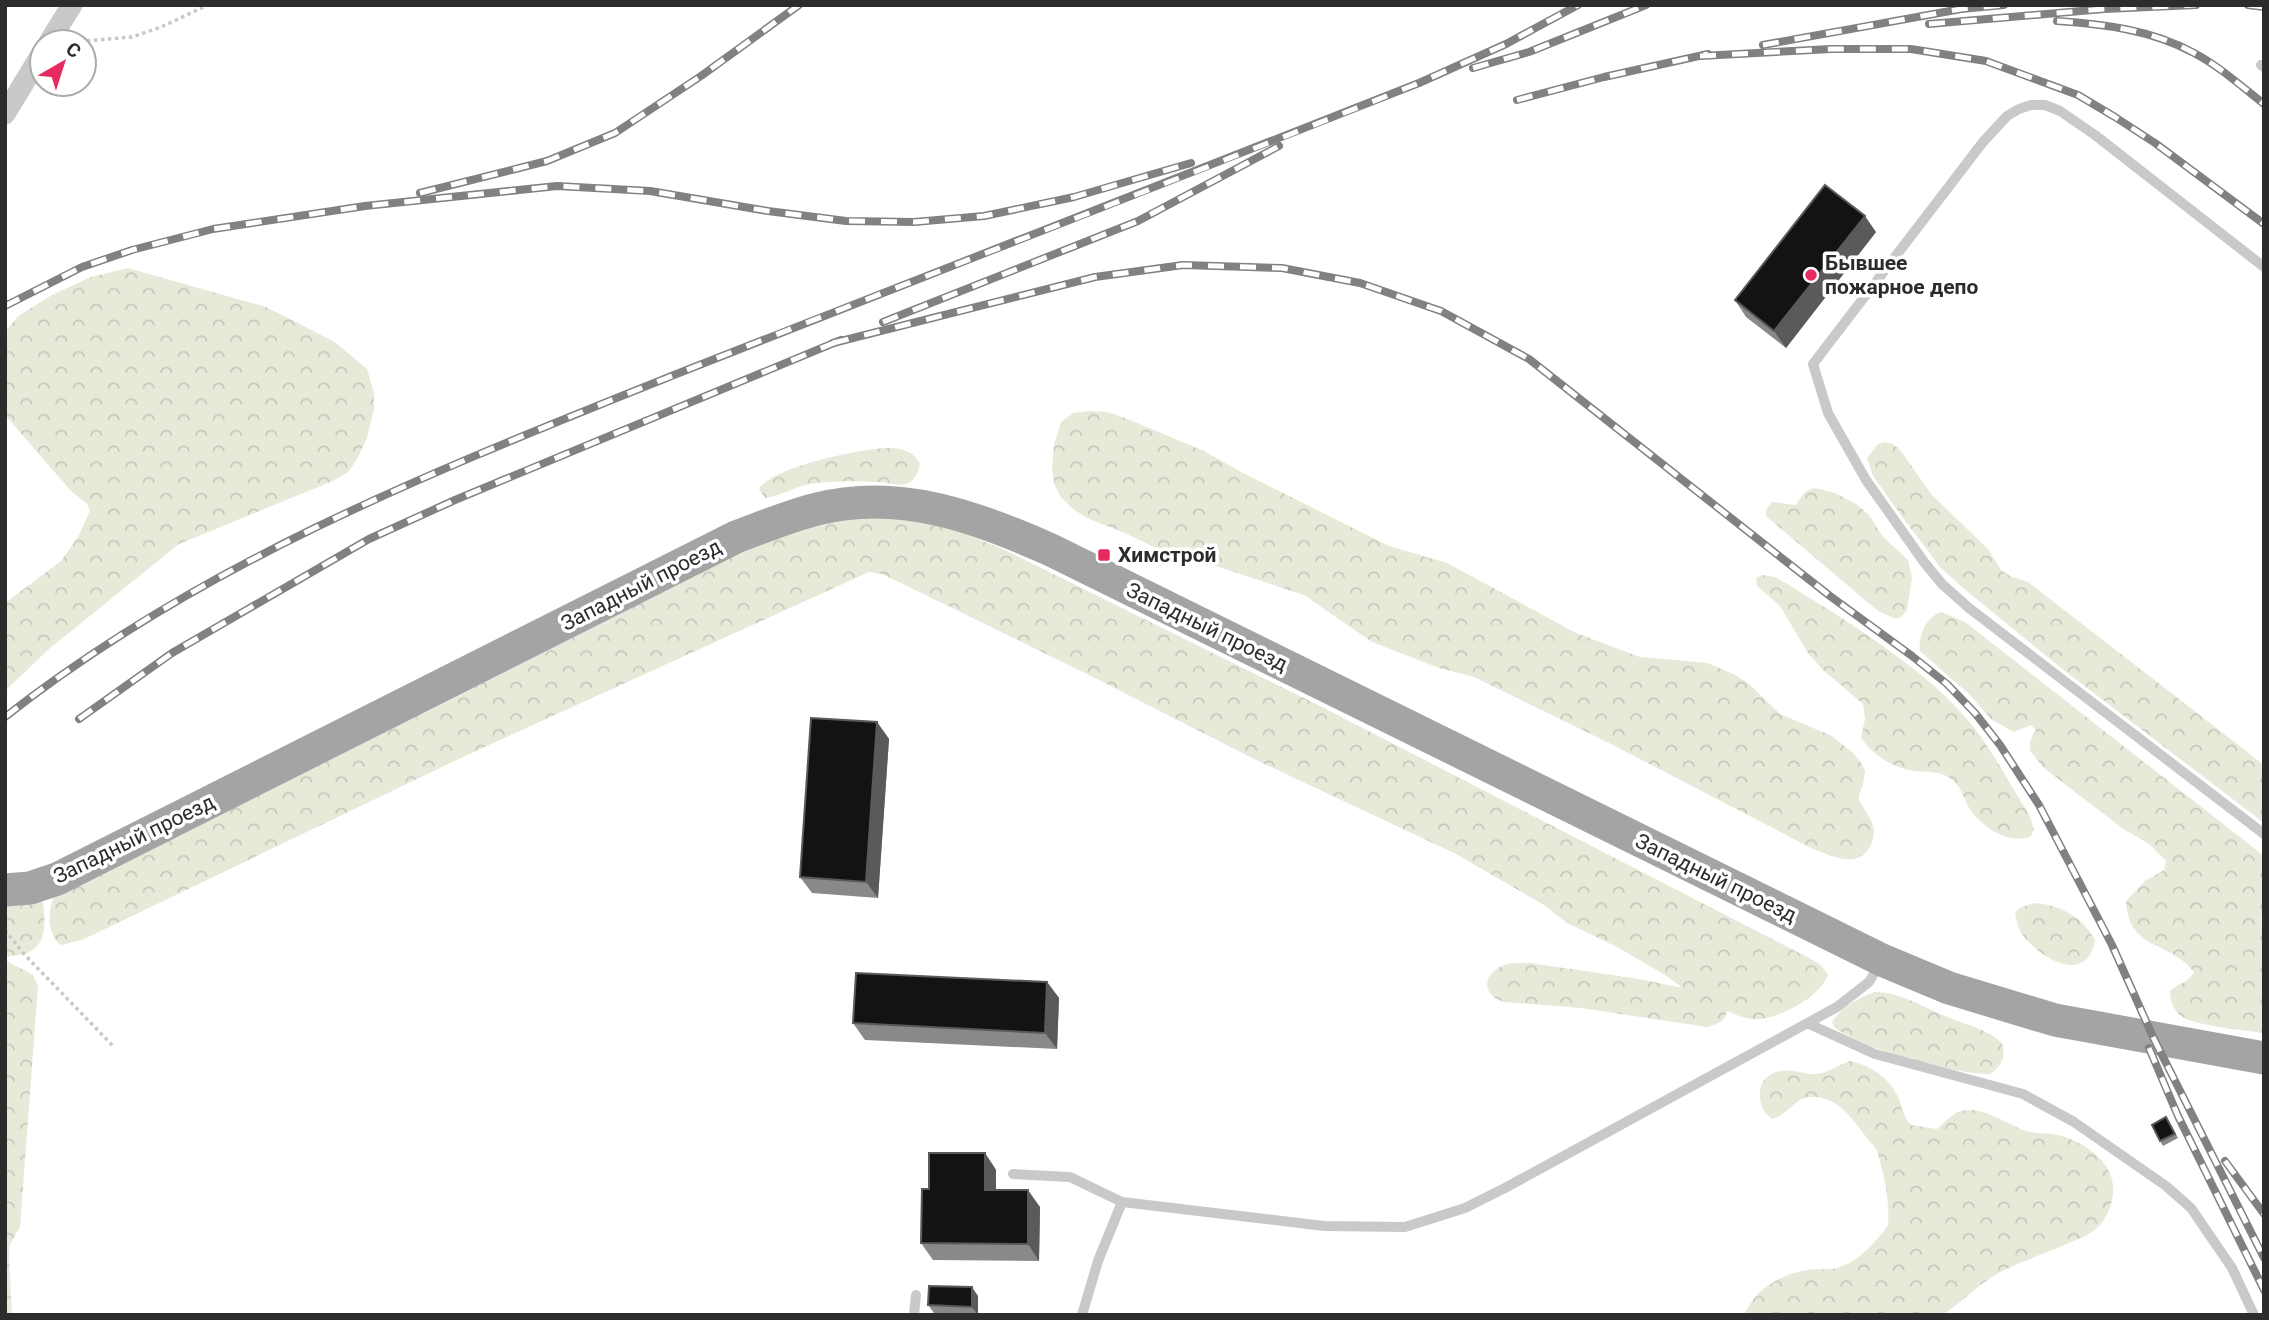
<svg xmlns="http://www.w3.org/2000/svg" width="2269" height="1320" font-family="Roboto,sans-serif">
  <defs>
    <pattern id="forest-crowns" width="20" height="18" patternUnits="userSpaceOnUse" patternTransform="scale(1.75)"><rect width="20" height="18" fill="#e6ead9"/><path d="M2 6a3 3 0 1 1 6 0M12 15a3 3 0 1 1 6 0" fill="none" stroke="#c5c9ba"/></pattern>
  </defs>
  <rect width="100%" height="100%" fill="#fff"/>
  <g fill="url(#forest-crowns)">
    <path d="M128,268l138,39 69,35 32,27 7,24v16l-7,29 -11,23 -8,11 -13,8 -156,64 -130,105 -44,42v-88l56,-42 17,-24 12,-26 -3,-7 -16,-13 -66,-76v-83l13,-16 34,-21 39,-18z"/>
    <path d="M1089,411l18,1 18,6 79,33 39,22 146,73 58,17 129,70 64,24 68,6 27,12 13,8 32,31 52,22 21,17 9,11 3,7 -2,14 -5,12c4,10 12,19 15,29 2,6 0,16 -3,21 -14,23 -40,8 -59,1l-198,-103 -139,-68 -35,-9 -67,-26 -68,-47 -103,-34 -27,-4 -47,-23 -40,-16 -14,-9 -13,-13 -6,-13 -2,-15 2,-23 7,-23 12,-9z"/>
    <path d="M1885,442l8,2 7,6 32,45 56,54 13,21 9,6 18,6 236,183v58l-203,-155 -98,-80 -23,-21 -37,-49 -30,-42 -6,-18 11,-14z"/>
    <path d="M886,448c15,0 26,2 34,15 -1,8 -5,19 -15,21 -8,2 -18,-2 -27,-2 -20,-1 -41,-1 -60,1 -20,1 -36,13 -53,15l-6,-9c13,-22 101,-40 127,-41z"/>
    <path d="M1815,488l20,5 21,11 13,11 14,22 25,23 4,18 -5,32 -5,6 -6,3 -18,-8 -112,-95v-6l6,-8 24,3c5,-9 9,-15 19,-17z"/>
    <path d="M850,513l96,13 59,24 313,155 493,254 11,7 6,9c-8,22 -52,46 -74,44 -10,0 -19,-5 -27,-8 -2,11 -9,13 -20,16l-126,-19 -77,-6c-22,-6 -22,-27 -2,-36 9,-4 18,-3 28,-3l109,16 44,9 -18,-13 -46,-27 -52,-25 -23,-18 -90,-52 -200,-94 -161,-82 -190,-93 -21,-10 -13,-2 -402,183 -385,185 -21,5c-14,-9 -14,-36 -6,-50l696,-351z"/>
    <path d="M1762,575l13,2 11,6c62,39 146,89 190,147 20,27 36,58 54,86l4,14 -3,6c-21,9 -46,-7 -60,-25 -7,-10 -9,-25 -20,-32 -12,-9 -22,-6 -36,-8 -22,-3 -41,-15 -54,-33l4,-19 -2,-15 -40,-34 -15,-17 -28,-47 -23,-20 -1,-8z"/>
    <path d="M1941,612l24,10 299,234v57l-3,6 3,12v102c-19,-3 -70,-7 -83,-17 -8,-6 -11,-16 -11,-25 9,-8 18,-8 24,-19 -24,-32 -65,-20 -68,-71l19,-20 19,-11 2,-9 -17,-17 -27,-16 -78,-60 -14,-17v-10l6,-11 -5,-5 -17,7 -22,-12 -22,-25 -50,-44c-2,-15 6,-34 21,-39z"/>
    <path d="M40,900l3,3c2,17 5,42 -16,50 -7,2 -15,2 -22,5v-56z"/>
    <path d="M2034,903c26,2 48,13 61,37 -8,46 -55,19 -73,-6 -4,-5 -5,-13 -7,-20l4,-6z"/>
    <path d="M5,960l28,15 5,11 -18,241 -10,17 -1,12 3,59h-7z"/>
    <path d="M1874,992c27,0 49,15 73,25 20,8 40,12 55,26 4,14 0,23 -12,31 -37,0 -127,-24 -156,-47l-2,-5c9,-15 27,-24 42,-30z"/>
    <path d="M1850,1061c22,5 40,17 49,38 4,11 4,17 12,26l26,4c10,-8 17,-19 31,-19 18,-1 38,13 55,20 13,5 28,2 42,7 37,14 62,41 40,81 -7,13 -21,19 -34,24 -24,11 -50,19 -74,32 -20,11 -35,29 -55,41h-198c11,-26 37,-41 63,-45 10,-2 23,1 33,-3 20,-7 36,-25 48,-42 2,-24 -4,-51 -11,-74 -2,-5 -7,-9 -10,-13 -13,-17 -29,-42 -54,-41 -20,0 -22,17 -41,22 -7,-5 -12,-14 -12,-23 -2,-19 16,-28 33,-25 7,0 14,4 22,3 11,0 24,-9 35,-13z"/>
  </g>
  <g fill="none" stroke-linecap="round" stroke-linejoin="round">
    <g stroke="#c9c9c9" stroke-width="3.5" stroke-dasharray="3.5 3.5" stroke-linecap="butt">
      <path d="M73,42l59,-5 29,-10 47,-22"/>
      <path d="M5,930l18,23 91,94"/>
    </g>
    <g stroke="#c9c9c9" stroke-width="10">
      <path d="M2261,65l3,2"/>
      <path d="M2264,267l-169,-132 -35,-24 -15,-6h-14l-12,4 -12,7 -24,26 -170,222 15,49 38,67 58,82 18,22 27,24 295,226"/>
      <path d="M1809,1024l66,30 148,40 51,28 92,64 25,22 41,60 22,47"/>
      <path d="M1013,1174l57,3 52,25 202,24 81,1 60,-19 40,-20 332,-181 32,-25 12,-20"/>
      <path d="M914,1315l2,-20"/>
      <path d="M1082,1315l16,-54 24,-59"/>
    </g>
    <g stroke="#c9c9c9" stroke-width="21">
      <path d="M49,42l23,-37"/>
      <path d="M5,114l37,-61"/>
    </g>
    <path stroke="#a4a4a4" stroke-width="33" d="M5,890l25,-2 27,-9 679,-342c27,-10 53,-21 81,-28 82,-21 160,8 234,41l831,410 67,28 106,32 209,38"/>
    <defs>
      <g id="rail">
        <path d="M2248,5l16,2"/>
        <path d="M2057,21c47,3 95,9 137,32 25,13 47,33 70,51"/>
        <path d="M1929,24l175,-15 92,-4"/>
        <path d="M1763,45l198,-36 43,-4"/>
        <path d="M1700,56l131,-7h80l75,12 92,34 37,22 40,26 109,81"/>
        <path d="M1473,68l56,-16 117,-47"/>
        <path d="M1517,100l87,-23 104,-23"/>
        <path d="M420,193l127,-32 68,-28 86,-57 98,-71"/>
        <path d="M5,306l77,-39 50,-17 81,-21 152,-23 192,-20 93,5 118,20 78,10 68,1 70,-6 90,-19 117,-34"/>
        <path d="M883,322l255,-101 141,-75"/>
        <path d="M833,343l262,-66 88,-12 99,3 78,15 81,28 88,48 301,237 82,60 35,28 28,29 25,32 39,60 73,140 42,94 110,219"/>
        <path d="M5,717c206,-161 440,-250 679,-346 245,-97 491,-190 735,-288l87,-39 72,-39"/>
        <path d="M79,719l93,-66 197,-114 86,-39 386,-160"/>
        <path d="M2149,1048l29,68 86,174"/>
        <path d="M2225,1161l39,53"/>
      </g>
    </defs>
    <use href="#rail" stroke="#818181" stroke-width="8"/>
    <use href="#rail" stroke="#fff" stroke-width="5" stroke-dasharray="16" stroke-linecap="butt"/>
  </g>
  <g fill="#898989">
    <path d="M1876,232l-90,116 -40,-31 -11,-17z"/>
    <path d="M877,722l12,17 -11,159 -66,-5 -12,-16z"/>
    <path d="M1047,982l12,16 -2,51 -192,-9 -12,-17z"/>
    <path d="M2169,1122l9,16 -15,8 -3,-5z"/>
    <path d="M985,1153l11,17v20l44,17 -1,54 -106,-1 -12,-17z"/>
    <path d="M978,1296v19l-44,-2 -6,-8z"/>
  </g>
  <g fill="#5a5a5a">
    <path d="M1865,216l11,16 -90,116 -12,-17z"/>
    <path d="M877,722l12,17 -11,159 -12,-16z"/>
    <path d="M1047,982l12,16 -2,51 -12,-16z"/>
    <path d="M985,1153l11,17v37l-11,-17z"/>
    <path d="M1028,1190l12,17 -1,54 -11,-17z"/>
    <path d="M972,1287l6,9v19l-6,-8z"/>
  </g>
  <g fill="#131313" stroke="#5a5a5a" stroke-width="2">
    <path d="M1825,185l40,31 -91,115 -39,-31z"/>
    <path d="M811,718l66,4 -11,160 -66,-5z"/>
    <path d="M856,973l191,9 -2,51 -192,-10z"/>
    <path d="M2166,1117l9,17 -15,7 -8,-16z"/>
    <path d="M929,1153h56v37h43v54l-107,-1 1,-54h7z"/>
    <path d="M929,1286l43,1v20l-44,-2z"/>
  </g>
  <g fill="#e62b61" stroke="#fff" stroke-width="2.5">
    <circle cx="1811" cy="275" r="7"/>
    <rect x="1097" y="548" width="14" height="14" rx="3.5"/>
  </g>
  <g text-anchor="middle" stroke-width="7" stroke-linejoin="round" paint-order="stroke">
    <g font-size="21" font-weight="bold" fill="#2c2c2c" stroke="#fff" text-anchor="start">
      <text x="1825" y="270">Бывшее<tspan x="1825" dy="24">пожарное депо</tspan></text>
      <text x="1118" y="562">Химстрой</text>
    </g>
    <g font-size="21" fill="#2c2c2c" stroke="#fff">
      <text transform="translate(641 585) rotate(-27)" y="7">Западный проезд</text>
      <text transform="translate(1207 627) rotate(26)" y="7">Западный проезд</text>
      <text transform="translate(134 839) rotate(-26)" y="7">Западный проезд</text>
      <text transform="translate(1716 878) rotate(26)" y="7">Западный проезд</text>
    </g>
  </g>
  <rect width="2269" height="1320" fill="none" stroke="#2c2c2c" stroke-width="14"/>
  <g transform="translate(63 63) rotate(39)"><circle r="33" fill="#ffffff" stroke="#ababab" stroke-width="2"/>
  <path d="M0-5L12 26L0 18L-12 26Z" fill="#e62b61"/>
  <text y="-10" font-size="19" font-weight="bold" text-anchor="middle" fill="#2c2c2c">С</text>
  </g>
</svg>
